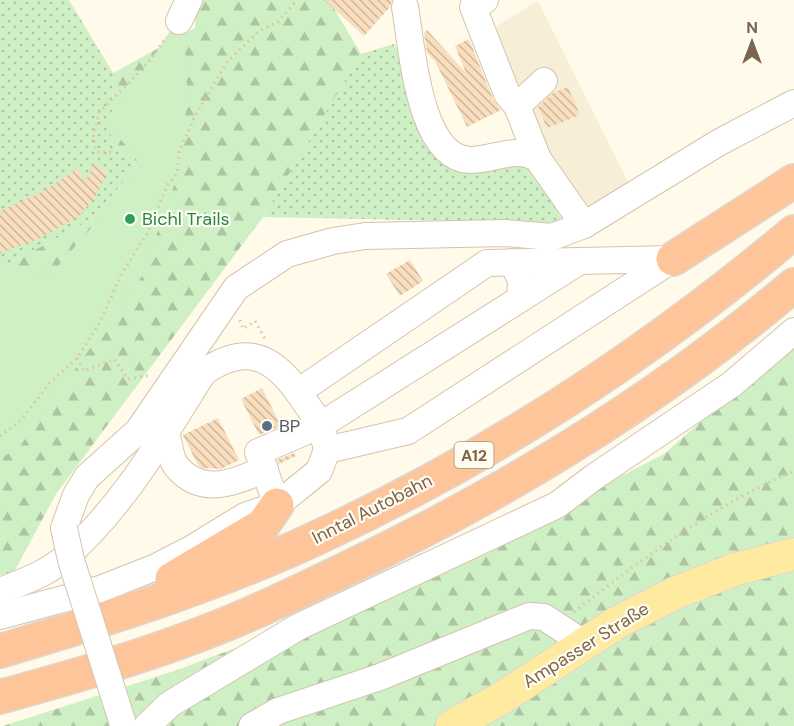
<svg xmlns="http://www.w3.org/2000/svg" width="794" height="726" font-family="'DM Sans',sans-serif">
  <defs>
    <pattern id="grass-dots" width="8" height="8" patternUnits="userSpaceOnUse" patternTransform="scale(1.5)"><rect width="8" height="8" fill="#cfefc5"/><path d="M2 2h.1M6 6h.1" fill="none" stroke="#adc5a2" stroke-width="1.8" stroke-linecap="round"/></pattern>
    <pattern id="forest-firs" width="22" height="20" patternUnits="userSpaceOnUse" patternTransform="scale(1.5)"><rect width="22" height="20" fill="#cfefc5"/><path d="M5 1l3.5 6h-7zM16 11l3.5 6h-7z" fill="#adc5a2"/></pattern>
    <pattern id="building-back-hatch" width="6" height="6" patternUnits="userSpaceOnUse" patternTransform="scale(1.5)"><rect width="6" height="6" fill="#f8debe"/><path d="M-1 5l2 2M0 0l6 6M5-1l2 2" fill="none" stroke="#ceb89c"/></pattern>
  </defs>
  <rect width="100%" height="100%" fill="#fffaea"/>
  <path fill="#f7eed7" d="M538,1l93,187 -68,35 -39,-83 -40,-106z"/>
  <g fill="url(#grass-dots)">
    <path d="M0,0h69l44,73 -2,70 26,24 -48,54 -82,44 -7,-1z"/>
    <path d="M394,44l61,105 69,-9 39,83 -300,-6 98,-163z"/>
  </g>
  <g fill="url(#forest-firs)">
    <path d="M196,0h133l32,54 -98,163 -207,277 -42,78 -14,3v-311l7,1 82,-44 48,-54 -26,-24 2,-70 82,-45z"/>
    <path d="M794,340v386h-791l171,-55 228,-85 80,-38 182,-94z"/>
  </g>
  <path fill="#cfefc5" d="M183,12l4,74 -4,74 -41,116 -124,173 -18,9v-187l52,2 91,-105 -35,-45z"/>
  <g fill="url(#building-back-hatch)">
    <path d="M324,0h68l-2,7 -26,29z"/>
    <path d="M427,30l39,43 -11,-27 14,-7 24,60 8,11 -34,17 -32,-66 -8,-8 -3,-20z"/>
    <path d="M568,87l12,28 -33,13 -9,-21 15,-14z"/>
    <path d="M94,164l13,7 -11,25 -17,20 -41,23 -38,14v-42l44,-20 33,-22 9,12z"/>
    <path d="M410,260l13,21 -23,15 -14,-22z"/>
    <path d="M262,388l19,38 -22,9 -18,-36z"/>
    <path d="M218,418l21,42 -18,9 -19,-1 -4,-3 -15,-30z"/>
    <path d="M294,453l2,3 -17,8 -2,-4z"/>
  </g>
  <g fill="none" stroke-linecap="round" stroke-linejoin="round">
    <defs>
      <g id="minor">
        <path d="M485,0l-12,7 34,87 10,12 21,53"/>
        <path d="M405,7c7,38 13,151 65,153 23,0 47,-15 68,-1l46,66"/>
        <path d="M179,21l10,-21"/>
        <path d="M517,106l27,-25"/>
        <path d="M520,299l60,-38"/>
        <path d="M166,431c3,10 4,29 11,36 25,30 59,15 88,2"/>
        <path d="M327,450l81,-19 265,-172"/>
        <path d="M277,505l-19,-53 63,-27 199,-126 1,-19 -9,-18"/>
        <path d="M64,528l12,-33 11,-18 51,-46 98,-143 51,-34 46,-13 32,-5 140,-3 47,4 32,-12 134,-82 76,-40"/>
        <path d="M0,591c22,-9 44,-16 62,-31 59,-50 100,-122 141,-187 40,-29 68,-19 95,19"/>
        <path d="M0,616l100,-27 56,-22 35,-18 54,-33 32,-11 42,-34 8,-21 -6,-25 -23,-33 189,-129 186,-4"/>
        <path d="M147,726l23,-22 128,-77 259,-122 37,-28 138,-93 62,-53"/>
        <path d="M252,726l26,-15 102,-34 149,-61 15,1 41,27"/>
      </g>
      <path id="major" d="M452,726l48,-27 118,-77 57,-29 61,-24 58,-15"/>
      <g id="highway">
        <path d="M673,259l121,-78"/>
        <path d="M172,579l91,-54 14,-20"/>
        <path d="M0,651c110,-33 220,-67 325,-117 169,-79 326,-182 469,-302"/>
        <path d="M0,697c61,-17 122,-34 182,-56 54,-19 106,-44 158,-69 162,-77 317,-171 454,-287"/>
      </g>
    </defs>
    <use href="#minor" stroke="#d4c4ad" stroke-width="28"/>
    <use href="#major" stroke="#ddd7cf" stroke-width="34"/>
    <use href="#highway" stroke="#ddd7cf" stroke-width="36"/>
    <g stroke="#dec29f" stroke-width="3" stroke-dasharray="1.5 4.5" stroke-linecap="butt">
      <path d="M111,152h-14l-4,-14 6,-25 47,-48 21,-28"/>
      <path d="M240,320l3,9 12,-8 10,18"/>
      <path d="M77,358l7,13 30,-12 14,20 23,-4"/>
      <path d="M0,436l19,-14 31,-39 27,-25 22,-34 23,-51 25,-39 21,-50 9,-10 2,-22 16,-36 32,-54 32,-31 19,-9 19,-22"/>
      <path d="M574,612c68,-53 140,-107 220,-141"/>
    </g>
    <use href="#minor" stroke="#fff" stroke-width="26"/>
    <use href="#major" stroke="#ffeba0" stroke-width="32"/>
    <use href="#highway" stroke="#ffc59a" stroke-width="33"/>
    <defs>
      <path id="minor-bridge" d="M64,528l7,32 52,164"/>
    </defs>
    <use href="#minor-bridge" stroke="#d4c4ad" stroke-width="28" stroke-linecap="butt"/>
    <use href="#minor-bridge" stroke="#fff" stroke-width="26"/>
  </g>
  <circle fill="#2e9e5b" stroke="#fffcf2" stroke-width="2" cx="130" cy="219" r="6"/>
  <circle fill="#5c6f8a" stroke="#fffcf2" stroke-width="2" cx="267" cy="426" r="6"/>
  <g text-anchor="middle" stroke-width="4.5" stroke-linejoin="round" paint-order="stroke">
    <rect fill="#fffcf2" stroke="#a5927b" stroke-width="1.5" x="454.5" y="442" width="39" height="26" rx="4.5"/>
    <g font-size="16" font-weight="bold" fill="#7e6448">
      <text x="474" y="461">A12</text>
    </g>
    <g font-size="18" fill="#27864d" stroke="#fffcf2" text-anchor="start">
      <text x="142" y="225">Bichl Trails</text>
    </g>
    <g font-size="18" fill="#4e5e75" stroke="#fffcf2" text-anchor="start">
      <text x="279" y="432">BP</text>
    </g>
    <g font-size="18" fill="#7e6448" stroke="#fffcf2">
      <text transform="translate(372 509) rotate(-27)" y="6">Inntal Autobahn</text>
      <text transform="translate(586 645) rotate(-32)" y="6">Ampasser Straße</text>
    </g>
  </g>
  <g transform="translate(752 42)" stroke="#fffcf2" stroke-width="4.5" paint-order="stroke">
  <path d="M0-4.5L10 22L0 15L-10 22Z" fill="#7e6448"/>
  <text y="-9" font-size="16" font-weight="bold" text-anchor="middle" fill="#7e6448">N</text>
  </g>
</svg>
